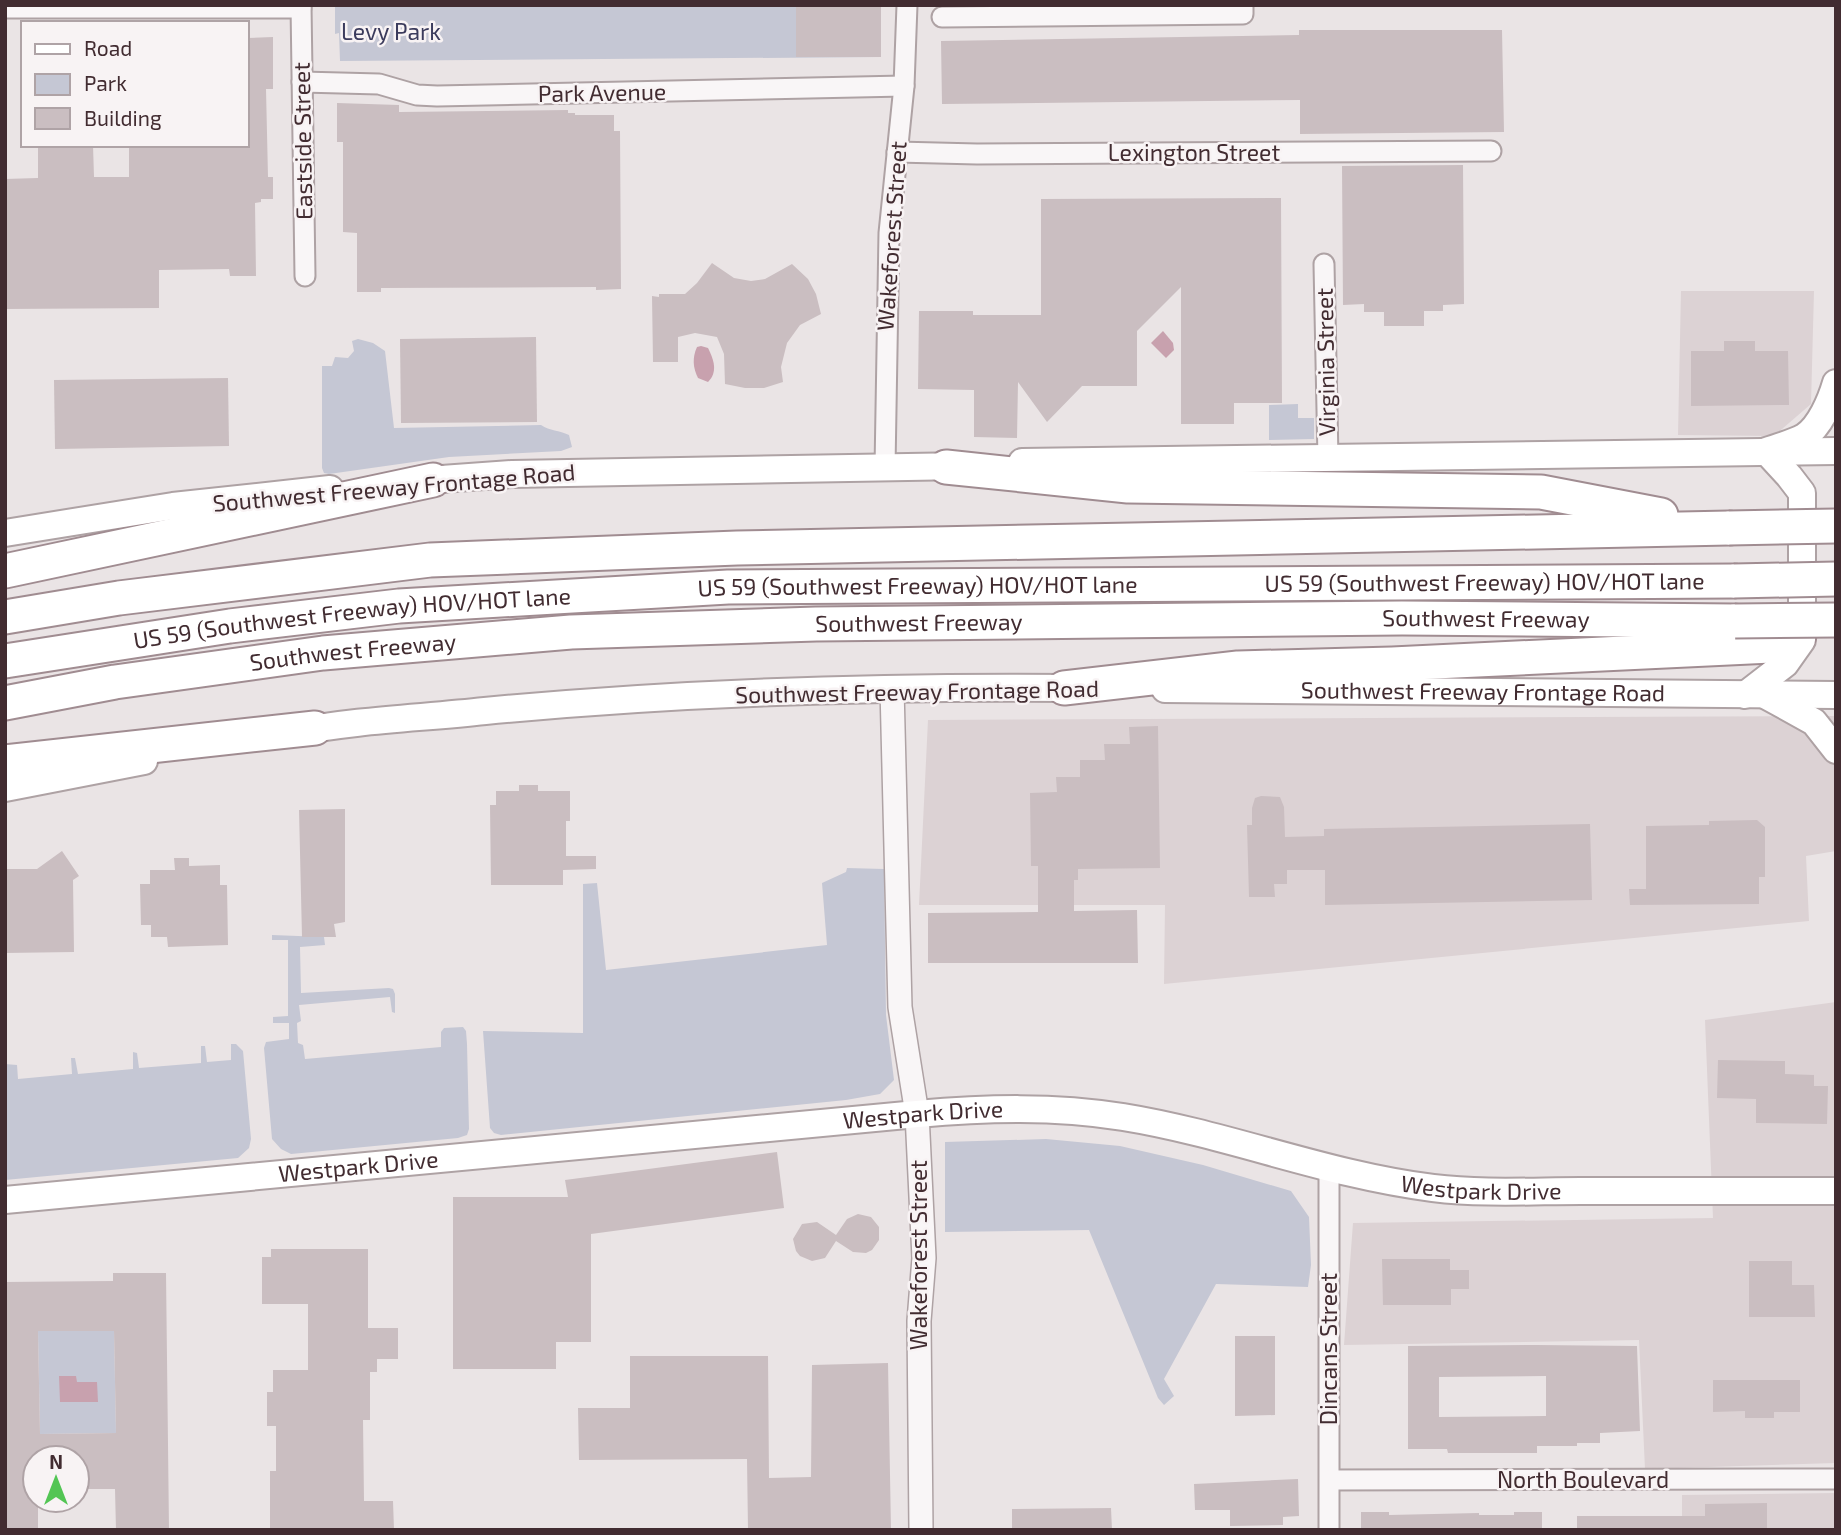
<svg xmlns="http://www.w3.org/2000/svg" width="1841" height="1535" font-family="'Exo 2',sans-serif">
  <rect width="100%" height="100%" fill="#eae4e5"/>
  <g fill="#dcd2d4">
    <path d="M1681,291h133l-3,113 -37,32 -96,-1z"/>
    <path d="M1836,716v135l-30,5 3,65 -645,63 1,-79h-246l9,-185z"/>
    <path d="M1836,1002v461l-191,6 -6,-129 -295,5 9,-122 360,-5 -8,-198z"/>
    <path d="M1836,1493v37h-154v-35z"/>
  </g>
  <g fill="#c5c7d4">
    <path d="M335,5h545l1,52 -541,4 -1,-28 -4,1z"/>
    <path d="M358,339l15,4 12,8 9,77 147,-3c9,6 18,5 28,10l3,12 -11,4 -112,6 -120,17 -5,-1 -2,-5v-102h10l3,-9 13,1 6,-7 -2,-10z"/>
    <path d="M1298,404v14h16v21l-45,1v-35z"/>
    <path d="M847,868l37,1 2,146 8,65 -14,14 -34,6 -345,35 -7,-2 -4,-5 -7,-97 100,2v-149l14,-1 9,87 221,-25 -5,-62 24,-11z"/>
    <path d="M272,935l52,2 1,8 -25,2 1,46 88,-5 4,1 2,5v19l-3,-1 -2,-15 -91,8 2,16 -4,2 1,20 5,2 2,14 136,-12v-15l3,-4 19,-1 3,4 1,13 2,85 -2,6 -9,3 -167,16 -10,-5 -9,-10 -8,-91 2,-6 23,-3v-16h-16v-6l15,-1v-76h-16z"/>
    <path d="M231,1044h5l7,7 8,88 -2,9 -11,10 -233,22v-116l12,1 1,14 54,-5 -1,-16h4l3,16 55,-5v-17l4,1 2,15 62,-5v-17h4l2,16 24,-2z"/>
    <path d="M1046,1139l74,7 83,19 88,26 18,26 2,48 -3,22 -92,-3 -52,95 10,17 -10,9 -6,-7 -69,-168 -144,2v-90z"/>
    <path d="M38,1331h76l2,102 -76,1z"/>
  </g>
  <g fill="#c8a1ae">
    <path d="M1163,331l10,12 1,7 -8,8 -15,-15z"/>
    <path d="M701,346l7,2c6,12 10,24 0,34l-10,-4c-5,-10 -6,-20 -1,-31z"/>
    <path d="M59,1376h17l1,6h20l1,20h-38z"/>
  </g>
  <g fill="#cabec1" fill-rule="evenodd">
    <rect x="796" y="5" width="85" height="52"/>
    <path d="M1299,30h203l2,102 -204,2v-34l-358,4 -1,-63 358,-6z"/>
    <path d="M273,37v52h-7l2,88h5v22h-12v3l-6,1 1,73h-26l-1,-7 -70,1v38l-154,1v-130l33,-1v-33h55l1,32h35v-32h118v-107z"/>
    <path d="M337,103l62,2v7l169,-2v3h7v2h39v16h6l1,158 -25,1v-3l-215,1v4h-24v-59l-14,-1v-90h-6z"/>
    <path d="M1463,165l1,139 -21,1v6h-19v15h-40v-14h-20v-8l-21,1 -1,-139z"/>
    <path d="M1281,198l1,205h-48v21h-53v-137l-44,44v55h-55l-35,36 -29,-40 -1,56 -43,-1v-47l-56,-1 1,-78h54v4h68v-116z"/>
    <path d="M712,263l22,15 17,3 14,-2 27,-15 16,15 8,15 5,20 -21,11 -13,18 -6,24 2,15 -19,6h-19l-20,-4 -1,-30 -7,-17 -22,-4 -17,4v25h-25l-1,-66 7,1v-3h26l12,-11z"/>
    <path d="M536,337l1,85 -136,1 -1,-84z"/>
    <path d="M1724,341h31v10h33l1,54 -98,1v-55h33z"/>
    <path d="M228,378l1,68 -174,3 -1,-69z"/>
    <path d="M1158,726l2,142 -82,1v11h-4v31l63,-1 1,53h-210v-50l110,-1v-46h-7l-1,-73 27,-1 -1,-15h24v-17h25l-1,-16h26l-1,-17z"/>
    <path d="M519,785h19v6h32v30h-4v35h30v13l-33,1v15h-72l-1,-80h6v-14h23z"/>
    <path d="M1261,796l19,1 4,10 1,30 39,-1v-7l266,-5 2,76 -267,5v-35h-38v14h-13l1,13h-26l-2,-72h5v-17l3,-10z"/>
    <path d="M345,809v113l-11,2 2,13h-34l-3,-127z"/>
    <path d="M1757,820l8,7v50h-6v27l-129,1 -1,-16h17v-63l63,-1v-4z"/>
    <path d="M62,851l17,25 -6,4 1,72 -69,1v-84h32z"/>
    <path d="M174,858h15v8l31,-1v20h7l1,60 -60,2 -1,-10h-16v-12h-10l-1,-41h10v-14h25z"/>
    <path d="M1718,1060l67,1v13l29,1v11h14l-1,38 -71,-1v-24l-39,-1z"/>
    <path d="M777,1152l7,56 -193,26v108h-35v27h-103v-172h115l-3,-17z"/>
    <path d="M858,1214l13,3 8,10v13l-7,10 -6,3 -13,-1 -17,-11 -11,17 -13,3 -12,-5 -4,-5 -3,-12 9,-15 15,-2 19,13 11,-16z"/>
    <path d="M271,1249h97v79h30v31h-21v13h-7v48h-7l1,81h29l1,29h-124v-59h6v-45h-9v-34h6v-22h35v-66h-46v-47h9z"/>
    <path d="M1382,1259h68v11h19v19h-18v16h-68z"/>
    <path d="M1749,1261h43v24h22l1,32h-66z"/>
    <path d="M113,1273h53l3,257h-53l-1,-41h-38v-31h-42v42h3v30h-33v-248l108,-1zM38,1331h76l2,102 -76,1z"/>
    <path d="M1235,1336h40v79l-40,1z"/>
    <path d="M1537,1345l100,1 3,85 -40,2v10h-23v3h-40v7h-89l-1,-4h-39v-103zM1546,1376v40l-107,1v-40z"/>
    <path d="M630,1356h138l1,122 42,-1 1,-112 76,-2 3,167h-143l-1,-71 -168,1 -1,-52h52z"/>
    <path d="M1713,1380h87v32h-26v6h-29v-7l-32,1z"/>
    <path d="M1298,1479l1,37 -16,1v8l-53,1v-16h-35l-1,-26z"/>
    <path d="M1767,1503v27h-190v-14h128v-12z"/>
    <path d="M1111,1508l1,22h-100v-21z"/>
    <path d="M1361,1512h28v3l90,-2v2h35v-3h28v18h-181z"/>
  </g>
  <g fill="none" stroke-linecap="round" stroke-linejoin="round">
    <defs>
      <g id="minor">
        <path d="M301,5l4,271"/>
        <path d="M5,8h296"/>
        <path d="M942,17l301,-3v-9"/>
        <path d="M302,82l77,2 38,11 20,1 467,-10"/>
        <path d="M897,152l80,2 514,-3"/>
        <path d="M1324,264l4,195"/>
        <path d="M885,468l4,-235 15,-147 3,-81"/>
        <path d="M1329,1168v362"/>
        <path d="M1330,1480l506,-1"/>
      </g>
      <path id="tertiary" d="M892,688l8,319 17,107 7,144 -5,63 2,209"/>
      <g id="secondary">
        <path d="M1022,462l814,-11"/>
        <path d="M414,481l98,-7 454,-8"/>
        <path d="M5,533l168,-27 157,-17"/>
        <path id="s1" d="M1165,689l671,6"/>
        <path d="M1745,695l40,-31 17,-24v-147l-13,-17 -23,-25c12,-4 27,-8 38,-14 16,-10 27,-37 32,-54"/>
        <path d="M1767,696l47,26 22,28"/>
        <path d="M296,732c61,-12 126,-14 189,-21 198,-19 397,-25 596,-23"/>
        <path d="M5,788l139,-27"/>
        <path id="s2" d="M5,1200l912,-86c69,-6 137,-8 206,3 105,17 204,58 310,71 49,6 99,3 148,3 85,0 170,0 255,0"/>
      </g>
      <g id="motorway">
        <path d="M946,467l182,19 413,6 120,23"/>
        <path d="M5,571l428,-91"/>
        <path d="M5,617l114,-19 311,-38 307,-12 992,-20"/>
        <path id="s3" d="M5,661l225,-35 169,-20 329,-19 1006,-6"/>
        <path d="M1064,688l174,-20 154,-4 379,-18 28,-11"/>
        <path id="s4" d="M5,703l110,-21 208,-29 248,-21 245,-8 586,-6 333,3"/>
        <path d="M5,762l310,-34"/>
      </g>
    </defs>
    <use href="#minor" stroke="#aea2a4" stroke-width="23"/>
    <use href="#tertiary" stroke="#aea2a4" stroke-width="26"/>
    <use href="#secondary" stroke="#aea2a4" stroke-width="30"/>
    <use href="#motorway" stroke="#a08c91" stroke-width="37"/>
    <use href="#minor" stroke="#f9f6f7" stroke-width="19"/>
    <use href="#tertiary" stroke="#f9f6f7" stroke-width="23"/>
    <use href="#secondary" stroke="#fff" stroke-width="26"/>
    <use href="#motorway" stroke="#fff" stroke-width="33"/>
    <defs>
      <g id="motorway-bridge">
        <path d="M1729,528l107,-2"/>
        <path d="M1734,581l102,-2"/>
        <path d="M1735,621l101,-1"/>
      </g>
    </defs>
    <use href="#motorway-bridge" stroke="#a08c91" stroke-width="37" stroke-linecap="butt"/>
    <use href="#motorway-bridge" stroke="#fff" stroke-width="33"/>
  </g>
  <g text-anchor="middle" stroke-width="5" stroke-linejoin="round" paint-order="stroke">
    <g font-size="23" fill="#3b3b5c" stroke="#f8f3f4">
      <text x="391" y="40">Levy Park</text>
    </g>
    <g font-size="23" fill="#422c31" stroke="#f8f3f4">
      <text transform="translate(602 93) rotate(-1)" y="8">Park Avenue</text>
      <text transform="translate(303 141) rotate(-91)" y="8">Eastside Street</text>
      <text x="1194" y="161">Lexington Street</text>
      <text transform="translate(892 236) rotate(-86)" y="8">Wakeforest Street</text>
      <text transform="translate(1326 362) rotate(-91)" y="8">Virginia Street</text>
      <text transform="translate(394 488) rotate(-5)" y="8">Southwest Freeway Frontage Road</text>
      <text dy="8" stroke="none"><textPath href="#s3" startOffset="1484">US 59 (Southwest Freeway) HOV/HOT lane</textPath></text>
      <text dy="8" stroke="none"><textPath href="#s3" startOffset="917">US 59 (Southwest Freeway) HOV/HOT lane</textPath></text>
      <text dy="8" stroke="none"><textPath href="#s3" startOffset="350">US 59 (Southwest Freeway) HOV/HOT lane</textPath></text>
      <text dy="8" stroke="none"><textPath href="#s4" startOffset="1486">Southwest Freeway</textPath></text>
      <text dy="8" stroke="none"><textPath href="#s4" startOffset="919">Southwest Freeway</textPath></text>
      <text dy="8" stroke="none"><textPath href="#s4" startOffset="352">Southwest Freeway</textPath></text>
      <text transform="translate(917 692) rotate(-1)" y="8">Southwest Freeway Frontage Road</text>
      <text dy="8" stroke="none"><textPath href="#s1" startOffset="318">Southwest Freeway Frontage Road</textPath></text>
      <text dy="8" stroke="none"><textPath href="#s2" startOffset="922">Westpark Drive</textPath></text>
      <text dy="8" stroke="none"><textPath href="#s2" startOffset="355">Westpark Drive</textPath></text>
      <text dy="8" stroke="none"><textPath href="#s2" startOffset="1489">Westpark Drive</textPath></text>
      <text transform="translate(919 1255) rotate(-90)" y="8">Wakeforest Street</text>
      <text transform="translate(1329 1349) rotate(-90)" y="8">Dincans Street</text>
      <text x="1583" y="1488">North Boulevard</text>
    </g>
  </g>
  <rect width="1841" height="1535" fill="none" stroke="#422c31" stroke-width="14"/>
  <rect x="21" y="21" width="228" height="126" fill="#f8f3f4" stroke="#afa3a6" stroke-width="2"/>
  <rect x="35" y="44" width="35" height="10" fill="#ffffff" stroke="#afa3a6" stroke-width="2"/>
  <text x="84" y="56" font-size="21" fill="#422c31">Road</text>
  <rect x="35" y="74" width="35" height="21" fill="#c5c7d4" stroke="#afa3a6" stroke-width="2"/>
  <text x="84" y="91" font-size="21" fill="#422c31">Park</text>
  <rect x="35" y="108" width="35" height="21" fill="#cabec1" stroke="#afa3a6" stroke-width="2"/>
  <text x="84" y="126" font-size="21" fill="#422c31">Building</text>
  <g transform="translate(56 1479)"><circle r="33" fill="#f8f3f4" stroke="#afa3a6" stroke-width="2"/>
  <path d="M0-5L12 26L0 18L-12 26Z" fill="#53c554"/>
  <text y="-10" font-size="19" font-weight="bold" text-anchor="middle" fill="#422c31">N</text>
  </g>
</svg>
